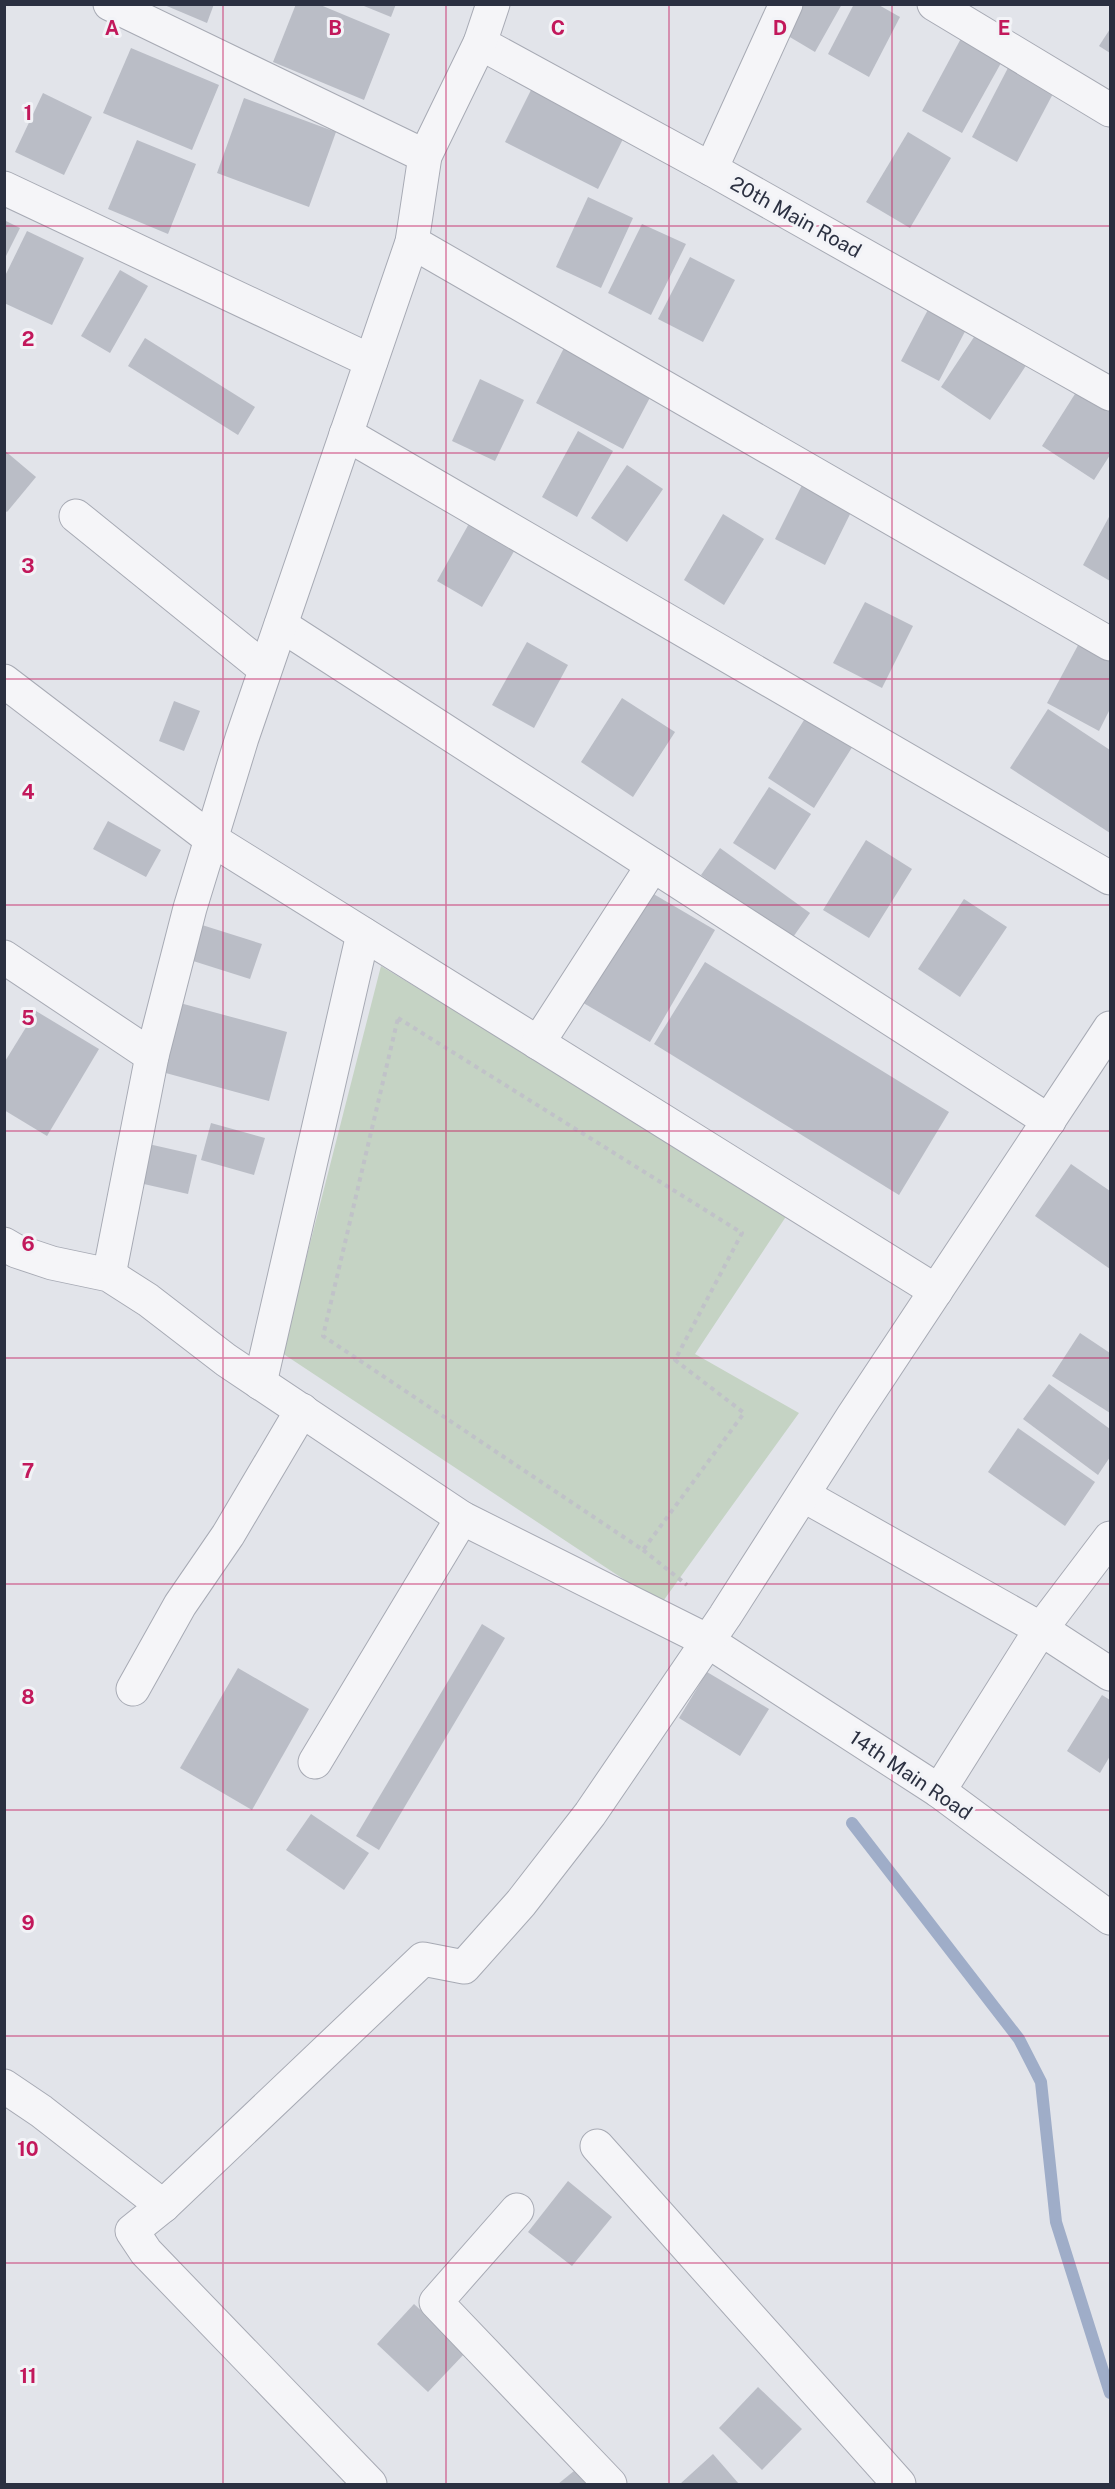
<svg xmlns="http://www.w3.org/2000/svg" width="1115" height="2489" font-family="'Public Sans',sans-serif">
  <rect width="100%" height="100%" fill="#e2e4ea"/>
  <path fill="#c5d3c4" d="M381,966l408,246 -94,142 104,59 -138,191 -379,-251z"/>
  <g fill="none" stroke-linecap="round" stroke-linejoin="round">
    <path stroke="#9fadc8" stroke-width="12" d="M852,1823l167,216 22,43 15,140 54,171"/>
  </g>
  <g fill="#babdc6">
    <path d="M162,4h52l-7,19z"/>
    <path d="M296,4h22l72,30 -26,66 -91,-38z"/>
    <path d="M359,4h37l-5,13z"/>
    <path d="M793,4h49l-27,48 -37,-22z"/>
    <path d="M854,4h23l23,13 -31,60 -41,-23z"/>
    <path d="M1110,29v24l-11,-7z"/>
    <path d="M965,31l41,23 -44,79 -40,-22z"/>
    <path d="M131,48l88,37 -27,65 -89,-37z"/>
    <path d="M1010,64l46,24 -39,74 -45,-25z"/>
    <path d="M533,86l93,47 -28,56 -93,-47z"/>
    <path d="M43,93l49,24 -28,58 -49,-23z"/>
    <path d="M244,98l92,34 -27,75 -92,-34z"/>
    <path d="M908,132l43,26 -41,70 -44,-26z"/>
    <path d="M137,140l59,24 -28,70 -60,-25z"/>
    <path d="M588,197l45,21 -32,70 -45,-21z"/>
    <path d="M4,220l16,8 -16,32z"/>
    <path d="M642,224l44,20 -35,71 -43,-22z"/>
    <path d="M27,231l57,27 -32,67 -48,-22v-25z"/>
    <path d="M690,257l45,23 -32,62 -45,-23z"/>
    <path d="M120,270l28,16 -38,67 -29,-17z"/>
    <path d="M932,302l38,20 -31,59 -38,-20z"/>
    <path d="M978,331l49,33 -37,56 -49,-33z"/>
    <path d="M145,338l110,69 -17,28 -110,-69z"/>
    <path d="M568,340l88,46 -33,63 -87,-46z"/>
    <path d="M480,379l44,21 -29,61 -43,-20z"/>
    <path d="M1080,386l30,20v49l-16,25 -52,-34z"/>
    <path d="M578,431l35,20 -36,66 -35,-20z"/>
    <path d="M4,450l32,27 -29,35 -3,-2z"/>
    <path d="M627,465l36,24 -36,53 -36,-24z"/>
    <path d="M805,479l50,25 -30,61 -50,-26z"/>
    <path d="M723,514l41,25 -40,66 -40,-25z"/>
    <path d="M1110,515v66l-27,-16z"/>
    <path d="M471,520l46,26 -35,61 -45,-26z"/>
    <path d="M865,602l48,24 -31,62 -49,-25z"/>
    <path d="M1083,636l27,15v58l-11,22 -52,-28z"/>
    <path d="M527,642l41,23 -34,63 -42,-23z"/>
    <path d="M622,698l53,34 -42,65 -52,-35z"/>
    <path d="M174,701l26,10 -16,40 -25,-10z"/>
    <path d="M1048,709l62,41v83l-100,-65z"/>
    <path d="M809,712l47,29 -42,67 -46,-30z"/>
    <path d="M769,787l42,27 -36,56 -42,-27z"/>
    <path d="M108,821l53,29 -15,27 -53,-28z"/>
    <path d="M866,840l46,29 -43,69 -46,-28z"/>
    <path d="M720,848l90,65 -19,27 -90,-65z"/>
    <path d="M645,889l70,41 -65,112 -70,-41z"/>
    <path d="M964,899l43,28 -47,70 -42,-28z"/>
    <path d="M202,925l60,19 -12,35 -60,-19z"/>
    <path d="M705,962l244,150 -50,83 -245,-151z"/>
    <path d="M180,1003l107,29 -18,69 -107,-29z"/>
    <path d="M36,1011l63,38 -52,87 -43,-26v-47z"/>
    <path d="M211,1123l54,15 -11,37 -53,-15z"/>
    <path d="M144,1143l53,12 -9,39 -53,-12z"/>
    <path d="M1071,1164l39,27v78l-75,-53z"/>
    <path d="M1080,1333l30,20v60l-58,-37z"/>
    <path d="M1049,1384l61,45v28l-12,18 -75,-56z"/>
    <path d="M1018,1428l77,54 -30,44 -77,-54z"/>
    <path d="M482,1624l23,14 -126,212 -23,-14z"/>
    <path d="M238,1668l71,41 -57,101 -72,-42z"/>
    <path d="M707,1672l62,37 -29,47 -61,-38z"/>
    <path d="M1102,1695l8,5v56l-10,17 -33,-22z"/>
    <path d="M311,1814l58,39 -25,37 -58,-40z"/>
    <path d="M568,2181l44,36 -40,49 -44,-34z"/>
    <path d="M414,2304l52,48 -38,40 -51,-48z"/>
    <path d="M758,2387l44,42 -40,41 -43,-42z"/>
    <path d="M713,2454l26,30h-59z"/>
    <path d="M574,2471l12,13h-28z"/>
  </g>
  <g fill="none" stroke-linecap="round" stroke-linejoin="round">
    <defs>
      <g id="minor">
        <path d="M110,4l315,152"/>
        <path d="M934,4l176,106"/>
        <path d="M480,43l231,126 399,225"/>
        <path d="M711,169l75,-165"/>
        <path d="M4,188l367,173"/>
        <path d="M412,242l698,402"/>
        <path d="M346,434l764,444"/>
        <path d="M76,516l189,153"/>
        <path d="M281,625l768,496"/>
        <path d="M4,681l207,158 725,452"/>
        <path d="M4,957l148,99"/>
        <path d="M538,1043l115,-178"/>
        <path d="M4,1244l12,7 36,12 57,12 39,25 78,60 236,158 244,122 233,151 171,127"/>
        <path d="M109,1275l43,-219 38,-148 52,-170 170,-496 13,-86 55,-113 13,-39"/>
        <path d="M260,1383l103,-449"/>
        <path d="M803,1495l238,134 69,45"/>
        <path d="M133,1689l47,-84 48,-70 74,-125"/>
        <path d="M315,1762l147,-244"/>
        <path d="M939,1791l102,-162 69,-91"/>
        <path d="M4,2086l37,25 122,95 -31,25 14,21 224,232"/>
        <path d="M597,2146l302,338"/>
        <path d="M163,2206l260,-247 41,8 57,-64 69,-89 135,-198 128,-200 257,-388"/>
        <path d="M517,2210l-81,92 174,182"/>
      </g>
    </defs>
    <use href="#minor" stroke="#a7aab4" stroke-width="35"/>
    <g stroke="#c0c2c8" stroke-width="4" stroke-dasharray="4.5 4.5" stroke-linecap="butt">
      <path d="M398,1018l344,215 -67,127 69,53 -101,137 -320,-214z"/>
      <path d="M643,1550l44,35"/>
    </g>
    <use href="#minor" stroke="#f5f5f8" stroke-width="33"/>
  </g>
  <path fill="none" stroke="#c2185b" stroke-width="1.5" stroke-opacity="0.55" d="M223,4v2480M446,4v2480M669,4v2480M892,4v2480M4,226h1106M4,453h1106M4,679h1106M4,905h1106M4,1131h1106M4,1358h1106M4,1584h1106M4,1810h1106M4,2036h1106M4,2263h1106"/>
  <g text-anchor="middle" stroke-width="6" stroke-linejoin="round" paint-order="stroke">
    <g font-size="20" fill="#2b3041" stroke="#f2f3f7">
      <text transform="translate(796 217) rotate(29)" y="7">20th Main Road</text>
      <text transform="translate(911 1775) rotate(34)" y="7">14th Main Road</text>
    </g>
  </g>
  <g font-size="20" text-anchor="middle" font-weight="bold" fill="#c2185b" stroke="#f2f3f7" stroke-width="6" stroke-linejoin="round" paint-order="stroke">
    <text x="112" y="35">A</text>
    <text x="335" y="35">B</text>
    <text x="558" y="35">C</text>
    <text x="780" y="35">D</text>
    <text x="1004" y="35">E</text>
    <text x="28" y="120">1</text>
    <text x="28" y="346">2</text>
    <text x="28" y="573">3</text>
    <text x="28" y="799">4</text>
    <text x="28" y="1025">5</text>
    <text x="28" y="1251">6</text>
    <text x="28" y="1478">7</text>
    <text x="28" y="1704">8</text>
    <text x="28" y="1930">9</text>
    <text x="28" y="2156">10</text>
    <text x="28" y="2383">11</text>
  </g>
  <rect width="1115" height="2489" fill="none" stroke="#2b3041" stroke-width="12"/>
</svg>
